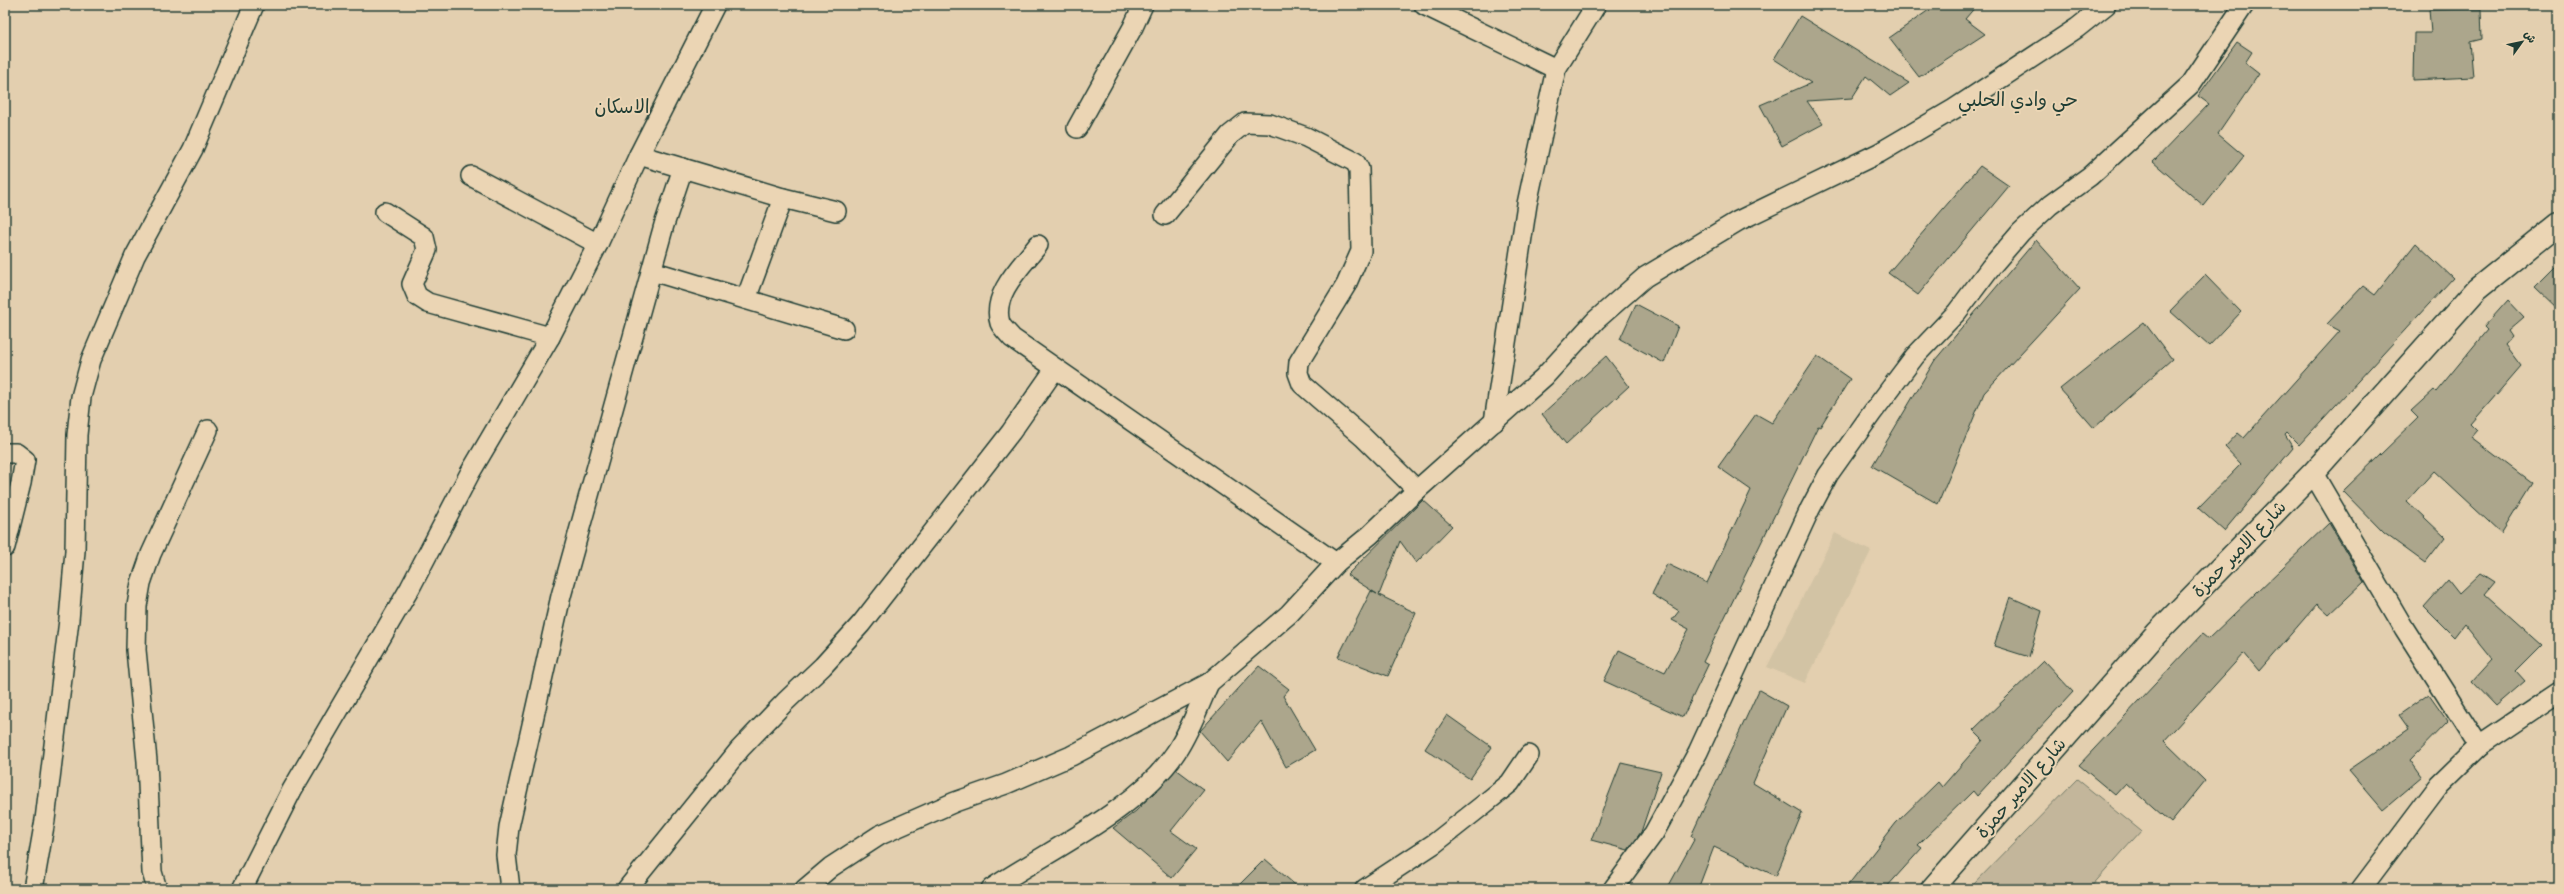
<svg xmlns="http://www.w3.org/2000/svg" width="2564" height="894" font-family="'Indie Flower','Playpen Sans Arabic',sans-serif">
  <rect width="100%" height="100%" fill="#e3cfaf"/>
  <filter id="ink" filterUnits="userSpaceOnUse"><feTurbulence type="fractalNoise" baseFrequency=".025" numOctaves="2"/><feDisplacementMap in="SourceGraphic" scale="8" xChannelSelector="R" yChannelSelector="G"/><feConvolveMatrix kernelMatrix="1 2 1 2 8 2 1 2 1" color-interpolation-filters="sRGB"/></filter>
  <g filter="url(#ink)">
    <path fill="#d2c3a4" d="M1835,533l36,18 -66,132 -38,-16z"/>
    <path fill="#c3b69b" stroke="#717a68" d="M2077,779l64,52 -52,58h-120z"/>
    <g fill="#aca68c" stroke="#1f3d34">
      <path d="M1936,5h41l-12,14 20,15 -66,43 -30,-39z"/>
      <path d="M2481,9l1,30 -12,3 3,35 -60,3 1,-47h17l-2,-23z"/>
      <path d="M1800,16l109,67 -19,13 -24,-20 -14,22 -45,3 16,23 -41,22 -22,-41 51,-22 -37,-24z"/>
      <path d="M2237,42l15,10 -7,11 14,11 -41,60 26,22 -40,50 -51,-44 56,-58 -11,-8z"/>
      <path d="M1980,166l29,20 -91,109 -30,-22z"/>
      <path d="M2036,240l44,49 -96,104 -46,111 -66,-38 63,-106z"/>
      <path d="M2416,243l37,35 -154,167 -12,-12 -2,2 8,13 -69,83 -26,-23 43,-44 -16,-17 13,-14 6,5 96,-107 -13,-7 36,-38 12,9z"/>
      <path d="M2559,264v47l-24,-23z"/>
      <path d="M2205,275l36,37 -32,34 -39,-35z"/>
      <path d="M2508,300l16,17 -16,14 4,6 -7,8 16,21 -50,58 6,6 -6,7 61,46 -31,50 -67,-62 -27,30 38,36 -20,26 -41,-30 -41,-42 75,-73 -7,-7 23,-21 2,2 51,-62 -3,-3z"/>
      <path d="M1636,304l42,22 -14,37 -44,-24z"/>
      <path d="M2144,322l28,37 -78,69 -34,-39z"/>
      <path d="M1606,356l23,30 -63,58 -24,-30z"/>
      <path d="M1817,356l33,23 -30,48 -2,-1 -115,236 5,3 -25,52 -79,-36 15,-31 46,22 24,-43 -17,-9 7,-9 -27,-17 15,-30 40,19 44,-93 -33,-23 38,-53 16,9z"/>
      <path d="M1423,500l29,26 -36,37 -16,-22 -21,54 37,18 -28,63 -50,-19 33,-66 6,3 -30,-19z"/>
      <path d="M2329,523l35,59 -35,33 -12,-11 -58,67 -15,-18 -80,88 41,40 -34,42 -45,-40 -11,12 -36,-30 123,-131 6,5z"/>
      <path d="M2481,573l14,9 -10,12 57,51 -26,26 9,10 -29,25 -24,-25 20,-22 -28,-35 -10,13 -30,-30 24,-27 11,14z"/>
      <path d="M2010,597l32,14 -13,46 -35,-11z"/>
      <path d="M2044,661l29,31 -96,104 -4,-5 -55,54 4,3 -37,41h-40l51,-66 42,-41 4,5 41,-47 -10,-10z"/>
      <path d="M1259,666l30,23 -6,7 32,54 -29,17 -25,-46 -34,41 -27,-31z"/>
      <path d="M1759,690l28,16 -34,77 49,30 -26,63 -62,-29 -16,42h-31l28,-51 -4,-2z"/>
      <path d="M2429,694l19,27 -38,39 12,17 -39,33 -34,-40 60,-41 -10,-14z"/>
      <path d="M1447,715l45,32 -22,32 -45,-30z"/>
      <path d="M1621,763l40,9 -20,60 -13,18 -37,-10z"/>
      <path d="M1176,769l28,21 -33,41 25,18 -24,29 -59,-50 23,-17z"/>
      <path d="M1265,859l35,30h-65z"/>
    </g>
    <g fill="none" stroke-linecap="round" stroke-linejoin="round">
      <defs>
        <g id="street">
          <path d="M1424,5l132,64"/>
          <path d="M1077,128l56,-101 10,-22"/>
          <path d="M639,155l144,43 53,13"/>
          <path d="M471,176l127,68"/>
          <path d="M385,212l39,25 3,13 -15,34 5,12 11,7 122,34"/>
          <path d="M1165,215l65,-80 15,-12 25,1 36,13 49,25 4,7 2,82 -15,34 -47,77 -1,11 4,11 61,53 54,53"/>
          <path d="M1038,245c-16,21 -47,49 -38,78 2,5 8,10 12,15l324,225"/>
          <path d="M652,271l192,58"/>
          <path d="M746,299l37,-101"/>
          <path d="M1494,422l33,-218 29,-135 40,-64"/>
          <path d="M5,453h11l9,7 -4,23 -16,64"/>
          <path d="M2313,473l91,155 75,118"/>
          <path d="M33,889l12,-69 24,-200 6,-69 2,-116 4,-38 10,-37 44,-104 58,-107 61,-144"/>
          <path d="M157,889l-5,-17 -5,-111 -11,-111 1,-44 4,-23 10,-29 57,-124"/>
          <path d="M242,889l50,-99 118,-202 60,-115 80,-136 48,-93 41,-89 76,-150"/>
          <path d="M510,889l-4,-34 3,-28 52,-231 103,-371 19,-57"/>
          <path d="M627,889l113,-140 45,-47 38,-36 38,-42 150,-192 44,-63"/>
          <path d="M805,889l26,-22 49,-32 75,-33 51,-18 65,-28 138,-73 80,-69 47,-51 34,-28 47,-45 127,-113 52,-57 49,-43 93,-56 141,-68 75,-44 123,-81 29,-23"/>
          <path d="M991,889c58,-39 147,-79 185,-137 14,-21 23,-46 33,-69"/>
          <path d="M1365,889l70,-46 48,-38 27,-22 19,-28"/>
          <path d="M1613,889l41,-56 44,-81 112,-243 18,-34 44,-62 43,-57 42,-44 33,-44 31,-36 29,-27 40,-29 101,-92 53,-79"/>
          <path d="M2361,889l79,-105 39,-38 80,-54"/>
        </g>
        <path id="secondary" d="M1932,889l225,-256 156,-160 164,-184 82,-66"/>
      </defs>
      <use href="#street" stroke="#1f3d34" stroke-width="22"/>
      <use href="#secondary" stroke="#1f3d34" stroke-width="25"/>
      <use href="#street" stroke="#ebd5b4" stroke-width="19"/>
      <use href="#secondary" stroke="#ebd5b4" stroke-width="22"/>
    </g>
  </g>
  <g text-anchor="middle" stroke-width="4" stroke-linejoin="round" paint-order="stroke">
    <g font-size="18" fill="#1f3d34" stroke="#ebd5b4">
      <text transform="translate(2239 549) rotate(-46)" y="6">شارع الامير حمزة</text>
      <text transform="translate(2021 788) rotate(-49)" y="6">شارع الامير حمزة</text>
    </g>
    <g font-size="19" fill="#1f3d34" stroke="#ebd5b4">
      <text x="2018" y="106">حي وادي الحلبي</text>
      <text x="622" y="113">الاسكان</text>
    </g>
  </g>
  <rect width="2564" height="894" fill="none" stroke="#ebd5b4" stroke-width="20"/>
  <rect x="10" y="10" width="2544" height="874" fill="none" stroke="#1f3d34" stroke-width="1.5" filter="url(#ink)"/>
  <g transform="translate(2522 42) rotate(57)" stroke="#ebd5b4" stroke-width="3" paint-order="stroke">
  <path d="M0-3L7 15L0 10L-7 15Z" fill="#1f3d34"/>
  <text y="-6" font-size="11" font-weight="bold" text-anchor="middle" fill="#1f3d34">ش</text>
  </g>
</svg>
